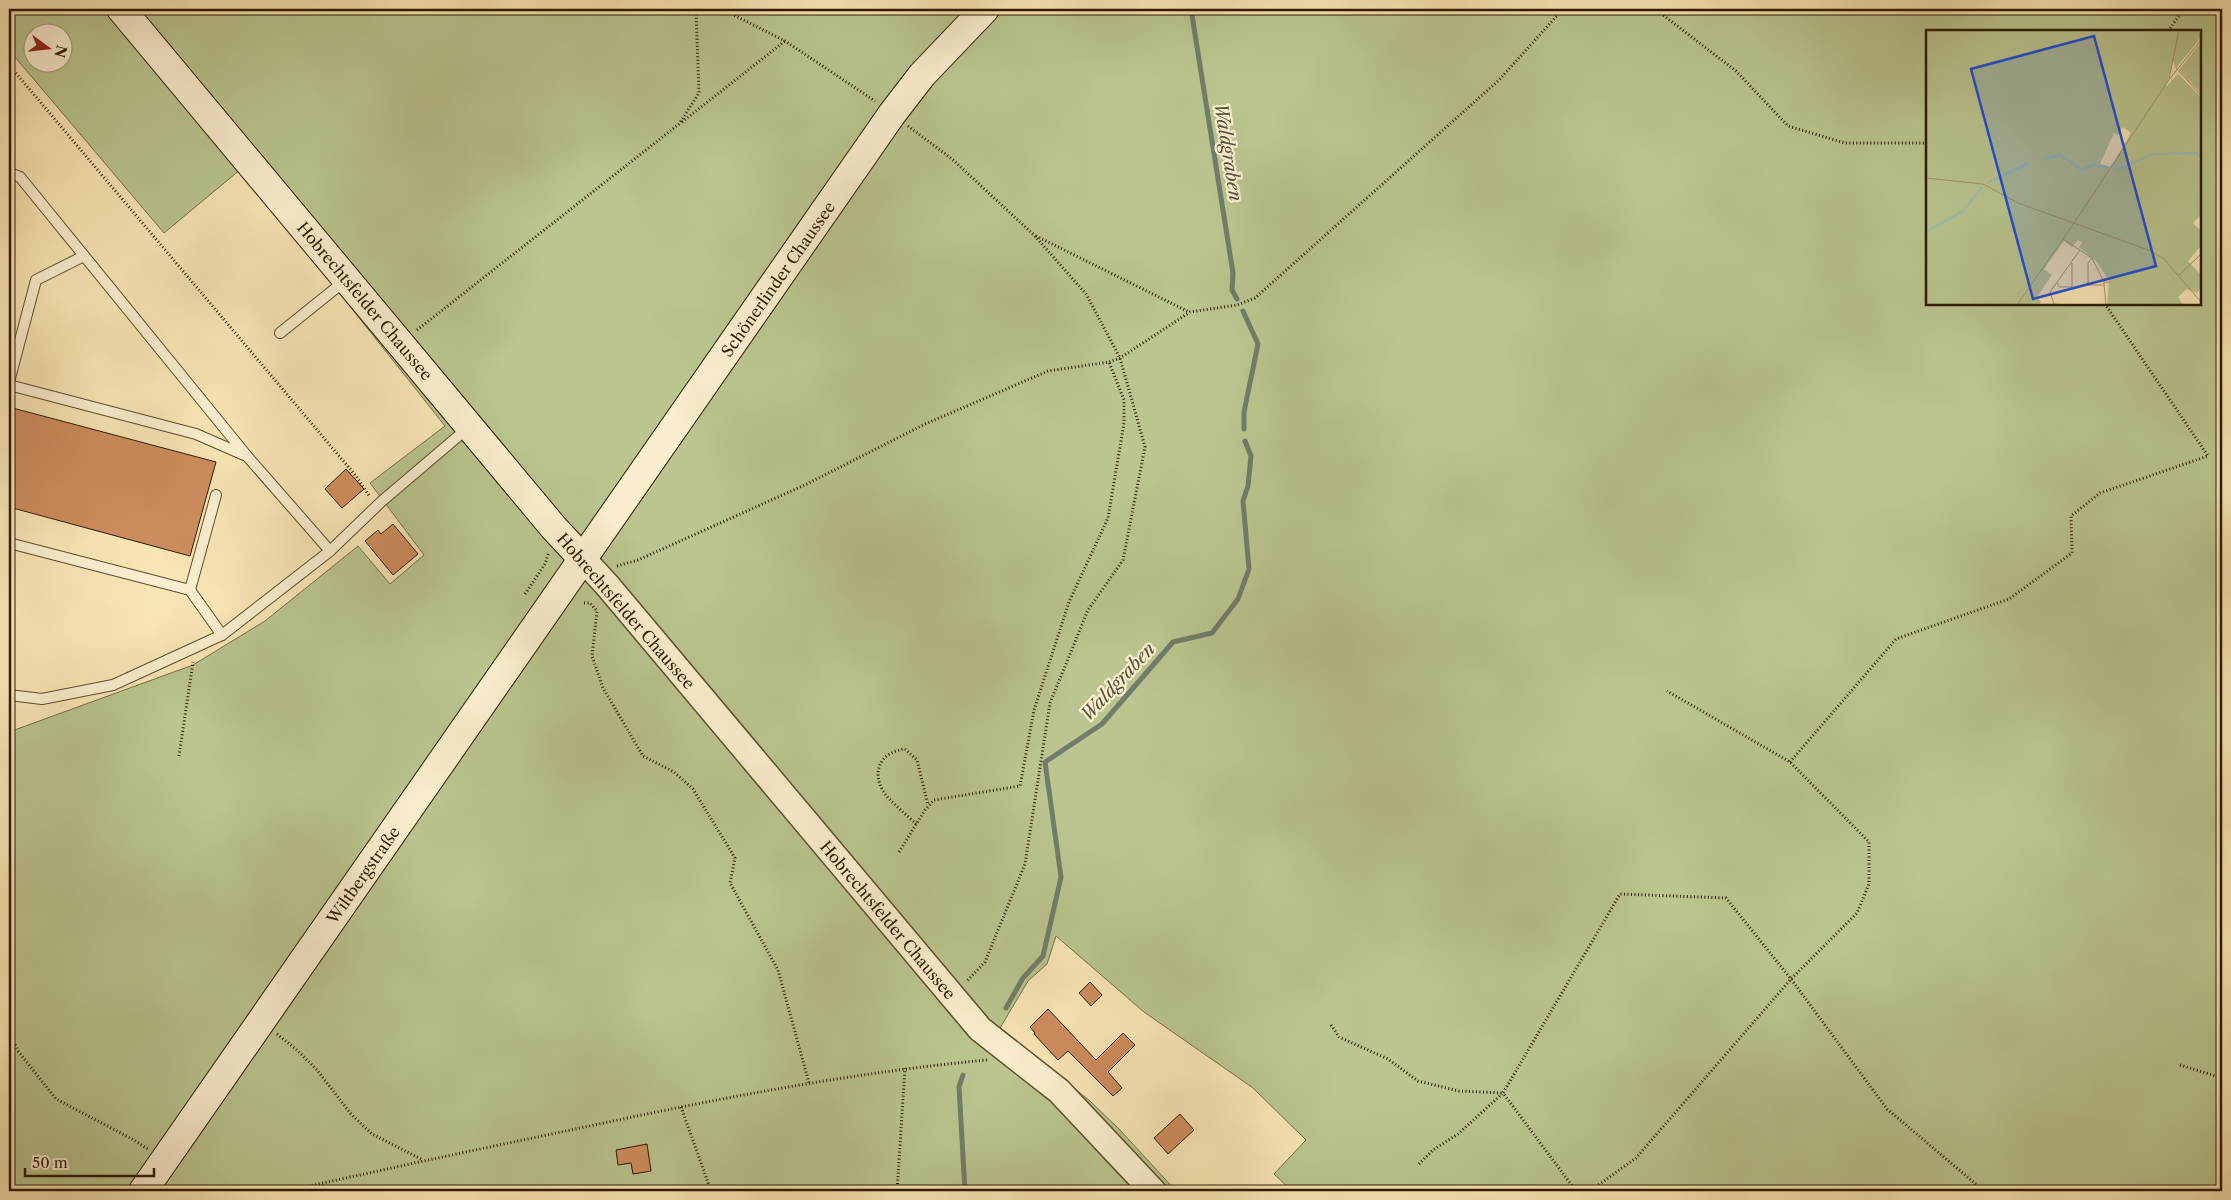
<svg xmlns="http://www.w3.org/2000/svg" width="2231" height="1200" font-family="'Libre Caslon Text',serif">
  <rect width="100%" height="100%" fill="#f8e5b4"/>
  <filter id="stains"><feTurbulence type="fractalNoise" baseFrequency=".004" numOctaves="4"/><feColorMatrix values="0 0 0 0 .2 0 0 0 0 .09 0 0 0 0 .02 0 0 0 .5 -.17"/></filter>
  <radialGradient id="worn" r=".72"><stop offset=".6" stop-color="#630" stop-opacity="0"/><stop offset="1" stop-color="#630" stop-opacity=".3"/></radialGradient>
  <path fill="#bac58f" stroke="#737048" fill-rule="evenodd" d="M9,9h2213v1182h-930l-18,-17 32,-34 -53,-52 -109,-76 -88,-76 -9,28 -19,17 -28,47 90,73 30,29 56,61h-1167v-459l184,-67 72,-44 93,-75 32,38 34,-29 -54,-72 75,-57 -204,-257 -77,64 -155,-183zM1927,31h273v273h-273zM32,32h30v30h-30z"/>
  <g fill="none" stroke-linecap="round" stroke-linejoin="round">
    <g stroke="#717d6c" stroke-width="5">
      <path d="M1191,9l42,264 -1,17 5,9"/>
      <path d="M1243,311l15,33 -14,68v17"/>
      <path d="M1006,1008l17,-30 20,-22 18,-79 -16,-115 57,-38 71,-82 39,-9 26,-34 11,-30 -6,-68 5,-15 3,-30 -6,-15"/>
      <path d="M963,1075l-4,12 6,104"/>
    </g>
  </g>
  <g fill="#ce8d5e" stroke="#2c1b02">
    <path d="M9,407l207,55 -26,94 -181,-49z"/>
    <path d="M346,469l18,20 -22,19 -17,-19z"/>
    <path d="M393,524l25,30 -25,21 -28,-34 13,-11 3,4z"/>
    <path d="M1090,982l12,13 -11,11 -12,-13z"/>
    <path d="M1048,1009l48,51 27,-27 12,12 -27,27 14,16 -9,8 -45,-45 -10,9 -24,-26 1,-1 -5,-6z"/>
    <path d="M1180,1114l14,16 -26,24 -14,-16z"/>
    <path d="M647,1144l4,27 -18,3 -2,-11 -13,2 -2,-15z"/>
  </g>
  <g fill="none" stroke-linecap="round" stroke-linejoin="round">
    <defs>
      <g id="service">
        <path d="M9,173l11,4 227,279 83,95"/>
        <path d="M280,333l66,-53"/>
        <path d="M9,382l27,-102 48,-24"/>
        <path d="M9,385l187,49 48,21"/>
        <path d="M9,543l181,47 32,45"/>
        <path d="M190,590l26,-95"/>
        <path d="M9,695l33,4 71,-14 109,-50 108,-84 52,-50 87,-74"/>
      </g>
      <path id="tertiary" d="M582,558l25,27 373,444 79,62 94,100"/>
      <g id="secondary">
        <path d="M121,9l433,519 28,30"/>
        <path d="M143,1191l749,-1077 30,-39 63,-66"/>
      </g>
    </defs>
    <use href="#service" stroke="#5f4e2e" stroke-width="12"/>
    <use href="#tertiary" stroke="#5f4e2e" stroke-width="28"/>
    <use href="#secondary" stroke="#2c1b02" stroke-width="30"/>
    <g stroke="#2c1b02" stroke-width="3" stroke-dasharray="1 2.5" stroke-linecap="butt">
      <path d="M722,9l63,32 90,60"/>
      <path d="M1655,9l81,62 52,55 57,17h82"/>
      <path d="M2168,31l16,-22"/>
      <path d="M9,65l347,411 14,21"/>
      <path d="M682,122l103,-81"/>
      <path d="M908,126l44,33 82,76 52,59 34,64 25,89 -22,113 -35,50 -38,93 -25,161 -40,98 -19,20"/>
      <path d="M1036,236l153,76"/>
      <path d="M417,330l262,-206 20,-31 -3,-84"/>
      <path d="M617,566l21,-6 169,-76 116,-59 125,-54 61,-9 11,-4 70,-46 47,-7 18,-7 244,-218 64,-71"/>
      <path d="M525,594l20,-30 4,-12"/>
      <path d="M584,603h6l7,8 -5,45 11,32 40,68 31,16 19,17 42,69 -5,25 48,87 31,113"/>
      <path d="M179,756l14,-94"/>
      <path d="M1790,762l106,-123 113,-40 63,-46 -1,-37 29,-23 108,-37 -103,-152"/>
      <path d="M916,824c-9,-9 -27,-23 -33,-33 -12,-22 -1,-39 22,-42l12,11 11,45"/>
      <path d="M899,852l26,-42 9,-10 86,-14 14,-76 35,-108 39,-84 16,-95v-23l-15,-38"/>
      <path d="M1331,1025l8,12 49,22 30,22 41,10 44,2"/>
      <path d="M9,1032l9,19 38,48 76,40 16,10"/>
      <path d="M277,1034l20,16 20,20 34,44 21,20 51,26"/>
      <path d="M2180,1065l42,13"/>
      <path d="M681,1107l30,84"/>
      <path d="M1419,1164l14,-14 25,-16 44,-40"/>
      <path d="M288,1191c105,-24 211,-46 316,-68 127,-27 254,-51 383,-63"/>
      <path d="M897,1191l8,-123"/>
      <path d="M1576,1191l-73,-98 117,-199 106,4 65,81 96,130 97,82"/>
      <path d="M1590,1191l46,-33 155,-179 66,-66 12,-29v-42l-79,-80 -123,-71"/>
    </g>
    <use href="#service" stroke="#faeece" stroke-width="10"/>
    <use href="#tertiary" stroke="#faeece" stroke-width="25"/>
    <use href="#secondary" stroke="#faeece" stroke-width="28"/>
  </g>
  <g text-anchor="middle" stroke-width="4.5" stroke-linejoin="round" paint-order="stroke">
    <g font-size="16" fill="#2c1b02" stroke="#faeece">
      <text transform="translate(778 279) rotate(-55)" y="6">Schönerlinder Chaussee</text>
      <text transform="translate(365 301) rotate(50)" y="6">Hobrechtsfelder Chaussee</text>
      <text transform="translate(626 611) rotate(49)" y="6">Hobrechtsfelder Chaussee</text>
      <text transform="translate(363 875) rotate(-55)" y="6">Wiltbergstraße</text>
      <text transform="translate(888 920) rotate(50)" y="6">Hobrechtsfelder Chaussee</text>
    </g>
    <g font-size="18" font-style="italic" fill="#545440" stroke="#faeece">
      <text transform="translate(1228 152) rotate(81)" y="6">Waldgraben</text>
      <text transform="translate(1118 682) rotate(-47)" y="6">Waldgraben</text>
    </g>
  </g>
  <g transform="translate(1926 30)">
    <rect width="275" height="275" fill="#f8e5b4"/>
    <path d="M0,0h275v7l-25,31 -3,-7 -7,26 12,-13 23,23v118l-8,8 8,8v15l-13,15 13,14v13l-4,5 -10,-4 -9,8 5,8h-76l2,-25 -13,-19 -17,-14 3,-4 -4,-3 -6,7 -8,-6 -20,28 8,6 -15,22 4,5 -2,3h-113zM197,97l8,6 -20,34 -11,-3 14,-31 4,2zM275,12v51l-22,-23z" fill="#bac58f" fill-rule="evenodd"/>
    <path fill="none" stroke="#9fbeb3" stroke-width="2.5" d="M237,124l34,-1 4,4M118,129l16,-4 22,15 11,-5 15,3M191,140l35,-16h10M61,153l42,-20M0,202l37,-21 19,-24"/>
    <path fill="none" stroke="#a6946d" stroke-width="1" d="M250,38l25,27M243,49l10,-49M0,148l57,6 35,19 133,48 13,8 37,43M148,193l94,-142 33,-41M137,209l29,19 12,24M166,228l-4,5v22h16v-3h6M252,246l23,-22M131,253l3,4h12v-24M178,255l2,20M91,275l57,-82M138,275l-10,-1 -4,-12 30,-42"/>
    <path fill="#1d4ed8" fill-opacity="0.15" stroke="#1d4ed8" stroke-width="2.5" d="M168,6l62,230 -123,33 -62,-230z"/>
    <rect width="275" height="275" fill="none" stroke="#2c1b02" stroke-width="2.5"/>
  </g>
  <rect width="2231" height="1200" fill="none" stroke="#f8e5b4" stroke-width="30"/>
  <rect x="10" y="10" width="2211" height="1180" fill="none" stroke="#2c1b02" stroke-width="2.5"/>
  <rect x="15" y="15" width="2201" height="1170" fill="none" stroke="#2c1b02"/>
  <g transform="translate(48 48) rotate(105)"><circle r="24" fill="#faeece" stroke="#a89a7c"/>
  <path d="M0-4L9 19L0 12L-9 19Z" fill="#8f2418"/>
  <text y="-8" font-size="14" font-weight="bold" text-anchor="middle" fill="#2c1b02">N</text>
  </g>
  <path d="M25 1168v8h129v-8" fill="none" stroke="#2c1b02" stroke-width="2.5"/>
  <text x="32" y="1168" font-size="15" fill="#2c1b02" stroke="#faeece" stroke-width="4" paint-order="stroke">50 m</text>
  <rect width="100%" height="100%" filter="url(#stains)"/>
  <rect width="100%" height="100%" fill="url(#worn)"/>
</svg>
